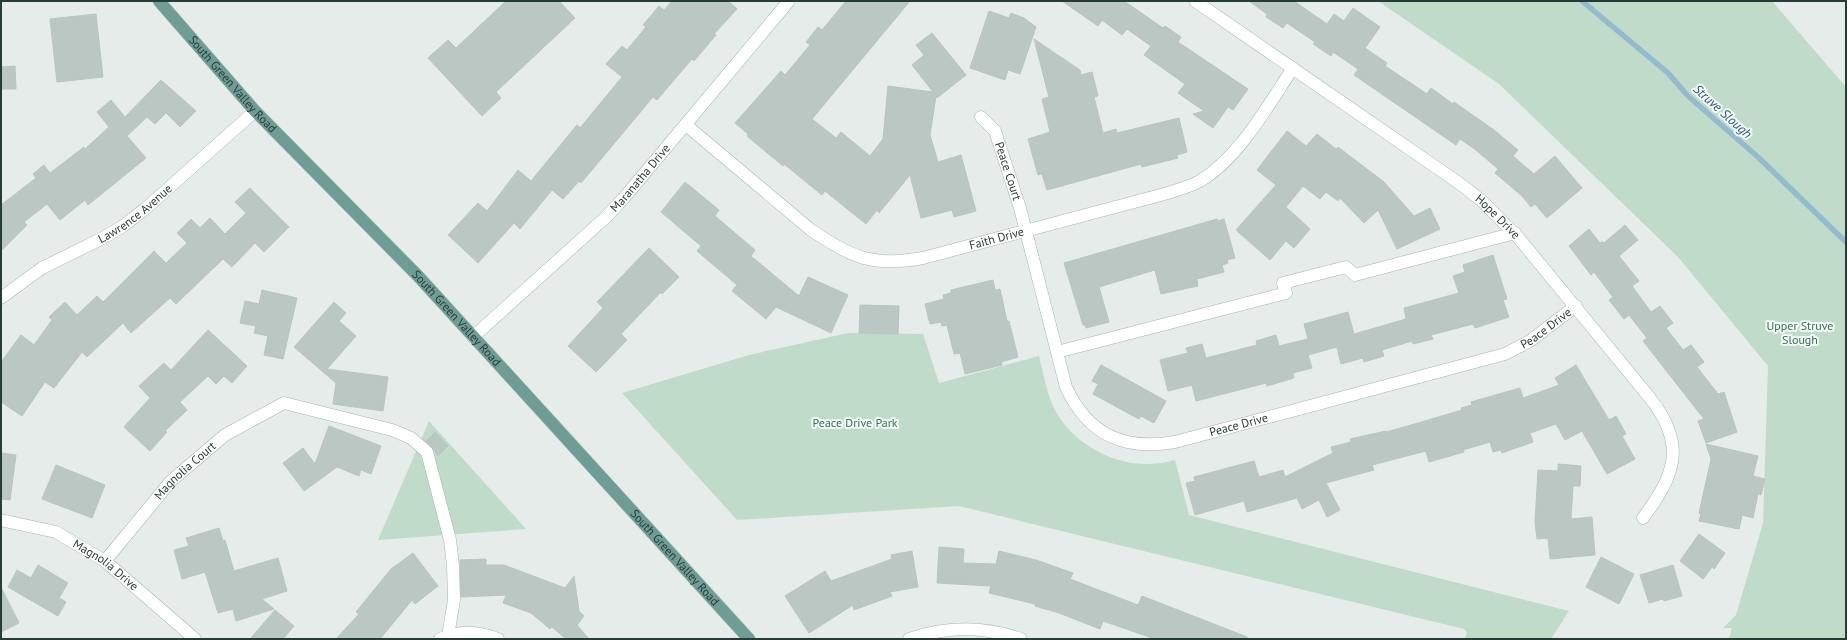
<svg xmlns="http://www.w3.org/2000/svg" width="1847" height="640" font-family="'PT Sans',sans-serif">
  <rect width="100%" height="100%" fill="#e5ecea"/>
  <g fill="#c1dbcb">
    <path d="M1378,1h394l74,86v552h-117l3,-11h-9l13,-13 27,-92 5,-157 -90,-109 -179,-173z"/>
    <path d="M848,333l75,1 16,49 100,-27c4,16 7,34 14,50 21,44 76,68 122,54l14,55 380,96 -18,28h-86l2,-6 -3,-4 -505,-123 -222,14 -115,-127 127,-38z"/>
    <path d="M429,421l97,108 -148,11z"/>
  </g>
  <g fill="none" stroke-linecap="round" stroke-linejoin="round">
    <path stroke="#94bbcb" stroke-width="5.5" d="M1582,1l86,72 20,23 70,61 88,85"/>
  </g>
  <g fill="#bbc7c3" stroke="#b8c5c1">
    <path d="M506,1h53l16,17 -79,74 5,6 -19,18 -54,-58 20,-18 8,8z"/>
    <path d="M672,1h56l9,8 -23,25 2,1 -22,26 -2,-2 -35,41 -4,-3 -72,86 -2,-2 -16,18 -11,-9 -32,39 -6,-6 -36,40 -30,-28 30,-32 9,8 31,-41 13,11 46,-56 3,3 42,-51 -16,-13 16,-18 5,4 19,-23 -3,-2 16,-19 5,4z"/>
    <path d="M846,1h64l-98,118 24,19 5,-6 29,24 13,-17 5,-53 45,6 -21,-27 12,-10 -8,-10 16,-12 34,42 -29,23 -1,-2 -6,39 8,27 23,-7 15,56 -22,6 -2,-7 -31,8 -11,-43 -31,38 -2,-3 -11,14 -41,-33 -3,4 -38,-31 -1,2 -36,-30 1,-2 -13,-11 46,-52 4,4 25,-30 -4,-3 12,-15 4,3z"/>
    <path d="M1062,1h62l39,27 2,-2 16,11 -3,5 70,47 -15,21 -5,-3 -15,21 -20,-14 11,-3 -26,-18 7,-9 -41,-29 7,-9 -24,-17 -5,6 -20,-15 -4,6z"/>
    <path d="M1249,1h45l33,23 7,-10 10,7 9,-13 27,19 -15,21 22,15 -2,3 42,28 4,-6 22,16 1,-2 40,28 24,20 -5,6 21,18 21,-18 27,32 -35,30 -12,-14 -4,3 -9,-11 -27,-23 3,-4 -22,-19 -16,-11 -4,6 -102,-70 4,-6 -25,-17 -2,4 -18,-12 2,-2 -28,-19 -4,5 -17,-11 1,-3z"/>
    <path d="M989,11l20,7 2,-5 13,5 12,9 -16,47 -12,-4 -3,10 -35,-12z"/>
    <path d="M96,14l7,63 -46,5 -7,-63z"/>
    <path d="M1034,39l46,31 1,5 11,-3 6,24 -4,1 9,36 13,-4 1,4 62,-15 8,34 -10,3 1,3 -36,9 -1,-3 -94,26 -5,-16 -4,1 -10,-36 22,-7 -8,-33 7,-2z"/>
    <path d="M15,66l1,23h-15v-22z"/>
    <path d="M161,80l35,31 -16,16 -14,-14 -11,11 -8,-7 -20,19 19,22 -58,47 -3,-5 -25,20 -13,-16 -23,18 3,3 -26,26v-46l35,-27 -3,-4 11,-9 6,8 34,-26 1,2 24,-22 -12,-15 14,-12 14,17z"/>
    <path d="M1287,131l19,15 11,-12 19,15 2,-2 46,35 30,34 16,-8 10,21 -43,20 -19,-39 -14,13 -24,-25 -2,3 -12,-9 -6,7 -17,-13 -17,21 24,22 -16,19 -8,-7 -16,19 -34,-30 40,-45 -19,-15z"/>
    <path d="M685,182l34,28 -4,6 40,34 -4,6 48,40 9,-19 40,18 -17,38 -55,-26 -10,12 -34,-28 5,-6 -40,-34 4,-5 -40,-34z"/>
    <path d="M250,188l39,39 -25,25 -9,-9 -23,24 -9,-8 -47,45 -6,-6 -39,35 -8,-10 -36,34 -5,-5 -28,36 -9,-6 -23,34 -21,-14v-40l20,-27 13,10 18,-25 -3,-3 16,-15 12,13 20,-19 6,6 51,-51 12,12 21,-20 -10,-10 14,-14 9,9 10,-10 15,16 21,-21 -11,-11z"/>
    <path d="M1217,219l1,2 6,-2 11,39 -8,2 1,3 -6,2 2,7 -27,7 1,7 -37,8 -6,-24 -56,17 10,35 -23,6 -1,-3h-2l-19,-62z"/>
    <path d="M1625,225l13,15 -19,16 20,25 -7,5 19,26 9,-6 13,17 -7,5 17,22 8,-5 13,17 -7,5 21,27 6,-2 13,40 -31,11 -8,-22 6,-2 -61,-78 4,-3 -18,-23 -5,4 -15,-19 4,-3 -19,-25 -3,3 -22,-29 20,-17 11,14 2,-1 2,1z"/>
    <path d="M649,248l30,29 -17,17 -1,-2 -40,42 6,6 -31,32 -28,-26 35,-38 -6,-6z"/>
    <path d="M1493,255l14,44 -4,1 6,17 -34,11 -2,-4 -42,11 2,4 -20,5 -1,-3 -30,9 2,6 -20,6 -1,-4 -22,6 -4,-17 -29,8 4,13 -19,5 1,5 -27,8 -1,-3 -70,18 -4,-16 -24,6 -8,-31 28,-7 -2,-5 16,-4 4,14 51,-13 -1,-4 20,-6 3,11 29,-7 -4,-15 44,-12 6,22 52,-15 -2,-11 55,-15 -6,-17 12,-4 -2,-7z"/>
    <path d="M993,280l2,10 5,-1 7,32h2l9,36 -17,5 1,3 -37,9 -5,-21 -6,1 -7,-29 -5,1 -1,-4 -11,2 -5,-20 19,-5 -1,-4 8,-2v-3z"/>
    <path d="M262,290l35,8 -14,61 -19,-4 4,-19 -14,-3 2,-7 -16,-3 5,-22 14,3z"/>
    <path d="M334,302l12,11 -7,8 17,15 -29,33 61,8 -5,34 -50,-7 3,-21 -42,-36z"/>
    <path d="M860,305l39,1 -1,28 -39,-1z"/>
    <path d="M208,330l39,36 -15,17 -8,-7 -8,8 -8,-8 -28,26 7,8 -22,21 2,1 -17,19 -26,-24 26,-29 -11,-12 25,-23 7,7z"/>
    <path d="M1101,365l65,36 -12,22 -13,-7 -2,3 -46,-25 5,-10 -6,-3z"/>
    <path d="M1576,365l33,55 7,-4 10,18 -4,2 13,23 -28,15 -25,-43 -17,9 -9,-16 -26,9 3,9 -31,11 -1,-3 -8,2 -3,-10 -27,8 1,2 -35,10 -3,-11 -54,14 2,5 -48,13 14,27 -13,7 -8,-17 -17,9 -5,-11 -50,14 -3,-11 -49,14 -9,-32 9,-2 -1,-4 60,-16 5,16 24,-7 2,7 48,-24 -2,-6 20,-5 -1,-3 36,-8v1l32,-9 44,-13 -1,-2 11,-3 -1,-3 49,-14 3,10 36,-13 -4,-7z"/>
    <path d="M329,426l52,20 -10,28 -10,-4 -2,6 -22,-9 -33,24 -21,-28 20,-15 12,16z"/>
    <path d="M435,432l13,14 -10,10 -6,-9 -6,-6z"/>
    <path d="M1706,444l52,12 -5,20 12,3 -4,16 -3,-1 -5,24 -11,-3 -3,14 -40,-8 2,-7 -2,-1 12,-54z"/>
    <path d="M1,453l15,2 -6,45 -9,-1z"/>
    <path d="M1558,464l23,2 -1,20h-7l-2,33 21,-2 3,38 -45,4 -2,-21 -11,1 -2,-17 3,-52 20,1z"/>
    <path d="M56,465l49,20 -13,33 -50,-19z"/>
    <path d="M219,528l4,13 2,-1 9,31 44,-13 9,33 -25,8 12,10 -38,12 -3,-12 -15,4 -13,-41 -23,7 -8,-29 15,-4 -3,-8z"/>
    <path d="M1699,534l26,19 -11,16 -2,-2 -9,12 -23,-18z"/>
    <path d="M939,547l25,2 -1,14 33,1 3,-13 37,9 37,13 -3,6 68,26 4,-9 105,41v2h-92l-52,-18 -3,8 -41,-16 -24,-7v-2l-46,-11 2,-7 -54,-3z"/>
    <path d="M912,551l6,36 -28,5 2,4 -38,14 -1,-5 -44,28 -24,-37 40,-25 6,10 61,-22 -1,-4z"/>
    <path d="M413,553l25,33 -23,18 -3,-4 -32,39h-44l23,-25 -3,-2 35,-43z"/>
    <path d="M1601,557l33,17 -15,30 -33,-17z"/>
    <path d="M486,559v6h18l61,23 9,-12 5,35 5,5 -7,9 12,14h-23l-14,-12 -2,2 -19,-16 -28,-10 3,-8 -45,2 -1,-37z"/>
    <path d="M38,565l30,18 -9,15 7,4 -8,14 -50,-29 9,-17 14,8z"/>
    <path d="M1673,565l9,31 -18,5 -1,-2 -14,4 -9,-28z"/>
    <path d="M1,587l18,36 -18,9z"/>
    <path d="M275,610l19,16 -11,13h-33z"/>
  </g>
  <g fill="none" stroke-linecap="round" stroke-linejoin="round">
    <defs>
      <g id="minor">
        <path id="s1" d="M1195,1l264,182 23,18 35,35 133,162c37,47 25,77 -7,120"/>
        <path id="s2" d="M981,117l14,14 25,77 46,179c22,48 58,64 109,55l330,-88 25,-13 46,-35"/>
        <path id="s3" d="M686,125l125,105c41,28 62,37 112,28l234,-62c14,-4 30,-8 43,-15 39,-23 68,-76 93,-113"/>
        <path id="s4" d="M1,298l41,-30 61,-30 20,-12 22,-17 110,-98"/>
        <path id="s5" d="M473,337l132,-119 18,-19 166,-198"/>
        <path d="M1057,352l229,-59 -3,-10 63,-16 9,8 160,-42"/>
        <path id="s6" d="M1,520l55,12 49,29 90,78"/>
        <path id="s7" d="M105,561l66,-80 54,-46 59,-32 108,27 19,8 16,14 23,88 3,25 1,35 -6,36"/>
        <path d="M440,639c19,-9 38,-8 58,0"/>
        <path d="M909,639c37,-13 75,-13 112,0"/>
      </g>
      <g id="major">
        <path id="s8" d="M159,1l96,110 163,165 331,363"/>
      </g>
    </defs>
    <use href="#minor" stroke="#a8b4b1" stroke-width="13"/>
    <use href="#major" stroke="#c2c8c8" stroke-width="13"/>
    <use href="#minor" stroke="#fff" stroke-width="12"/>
    <use href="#major" stroke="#6f9d96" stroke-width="12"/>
  </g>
  <g text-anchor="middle" stroke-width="4" stroke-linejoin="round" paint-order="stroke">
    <g font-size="12" fill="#263c39" stroke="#f5f9f8">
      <text dy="4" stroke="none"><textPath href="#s8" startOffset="111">South Green Valley Road</textPath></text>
      <text dy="4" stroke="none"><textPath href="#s2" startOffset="62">Peace Court</textPath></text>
      <text dy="4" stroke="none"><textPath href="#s5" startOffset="231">Maranatha Drive</textPath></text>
      <text dy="4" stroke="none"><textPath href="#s4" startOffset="159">Lawrence Avenue</textPath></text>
      <text dy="4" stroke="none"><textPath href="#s1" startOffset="372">Hope Drive</textPath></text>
      <text dy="4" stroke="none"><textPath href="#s3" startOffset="359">Faith Drive</textPath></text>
      <text dy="4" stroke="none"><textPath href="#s8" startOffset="435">South Green Valley Road</textPath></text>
      <text dy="4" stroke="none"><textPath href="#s2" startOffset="809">Peace Drive</textPath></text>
      <text dy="4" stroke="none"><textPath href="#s2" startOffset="485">Peace Drive</textPath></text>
      <text dy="4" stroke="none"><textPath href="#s7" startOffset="121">Magnolia Court</textPath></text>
      <text dy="4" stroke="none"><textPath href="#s8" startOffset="759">South Green Valley Road</textPath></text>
      <text dy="4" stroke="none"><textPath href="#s6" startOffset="116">Magnolia Drive</textPath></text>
    </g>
    <g font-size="12" fill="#356f52" stroke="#f5f9f8">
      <text x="1800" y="330">Upper Struve<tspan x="1800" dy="14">Slough</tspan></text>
      <text x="855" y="427">Peace Drive Park</text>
    </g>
    <g font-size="13" font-style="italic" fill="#275c72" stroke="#f5f9f8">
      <text transform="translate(1723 111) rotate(42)" y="5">Struve Slough</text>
    </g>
  </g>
  <rect width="1847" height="640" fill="none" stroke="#263c39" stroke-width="4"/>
</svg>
